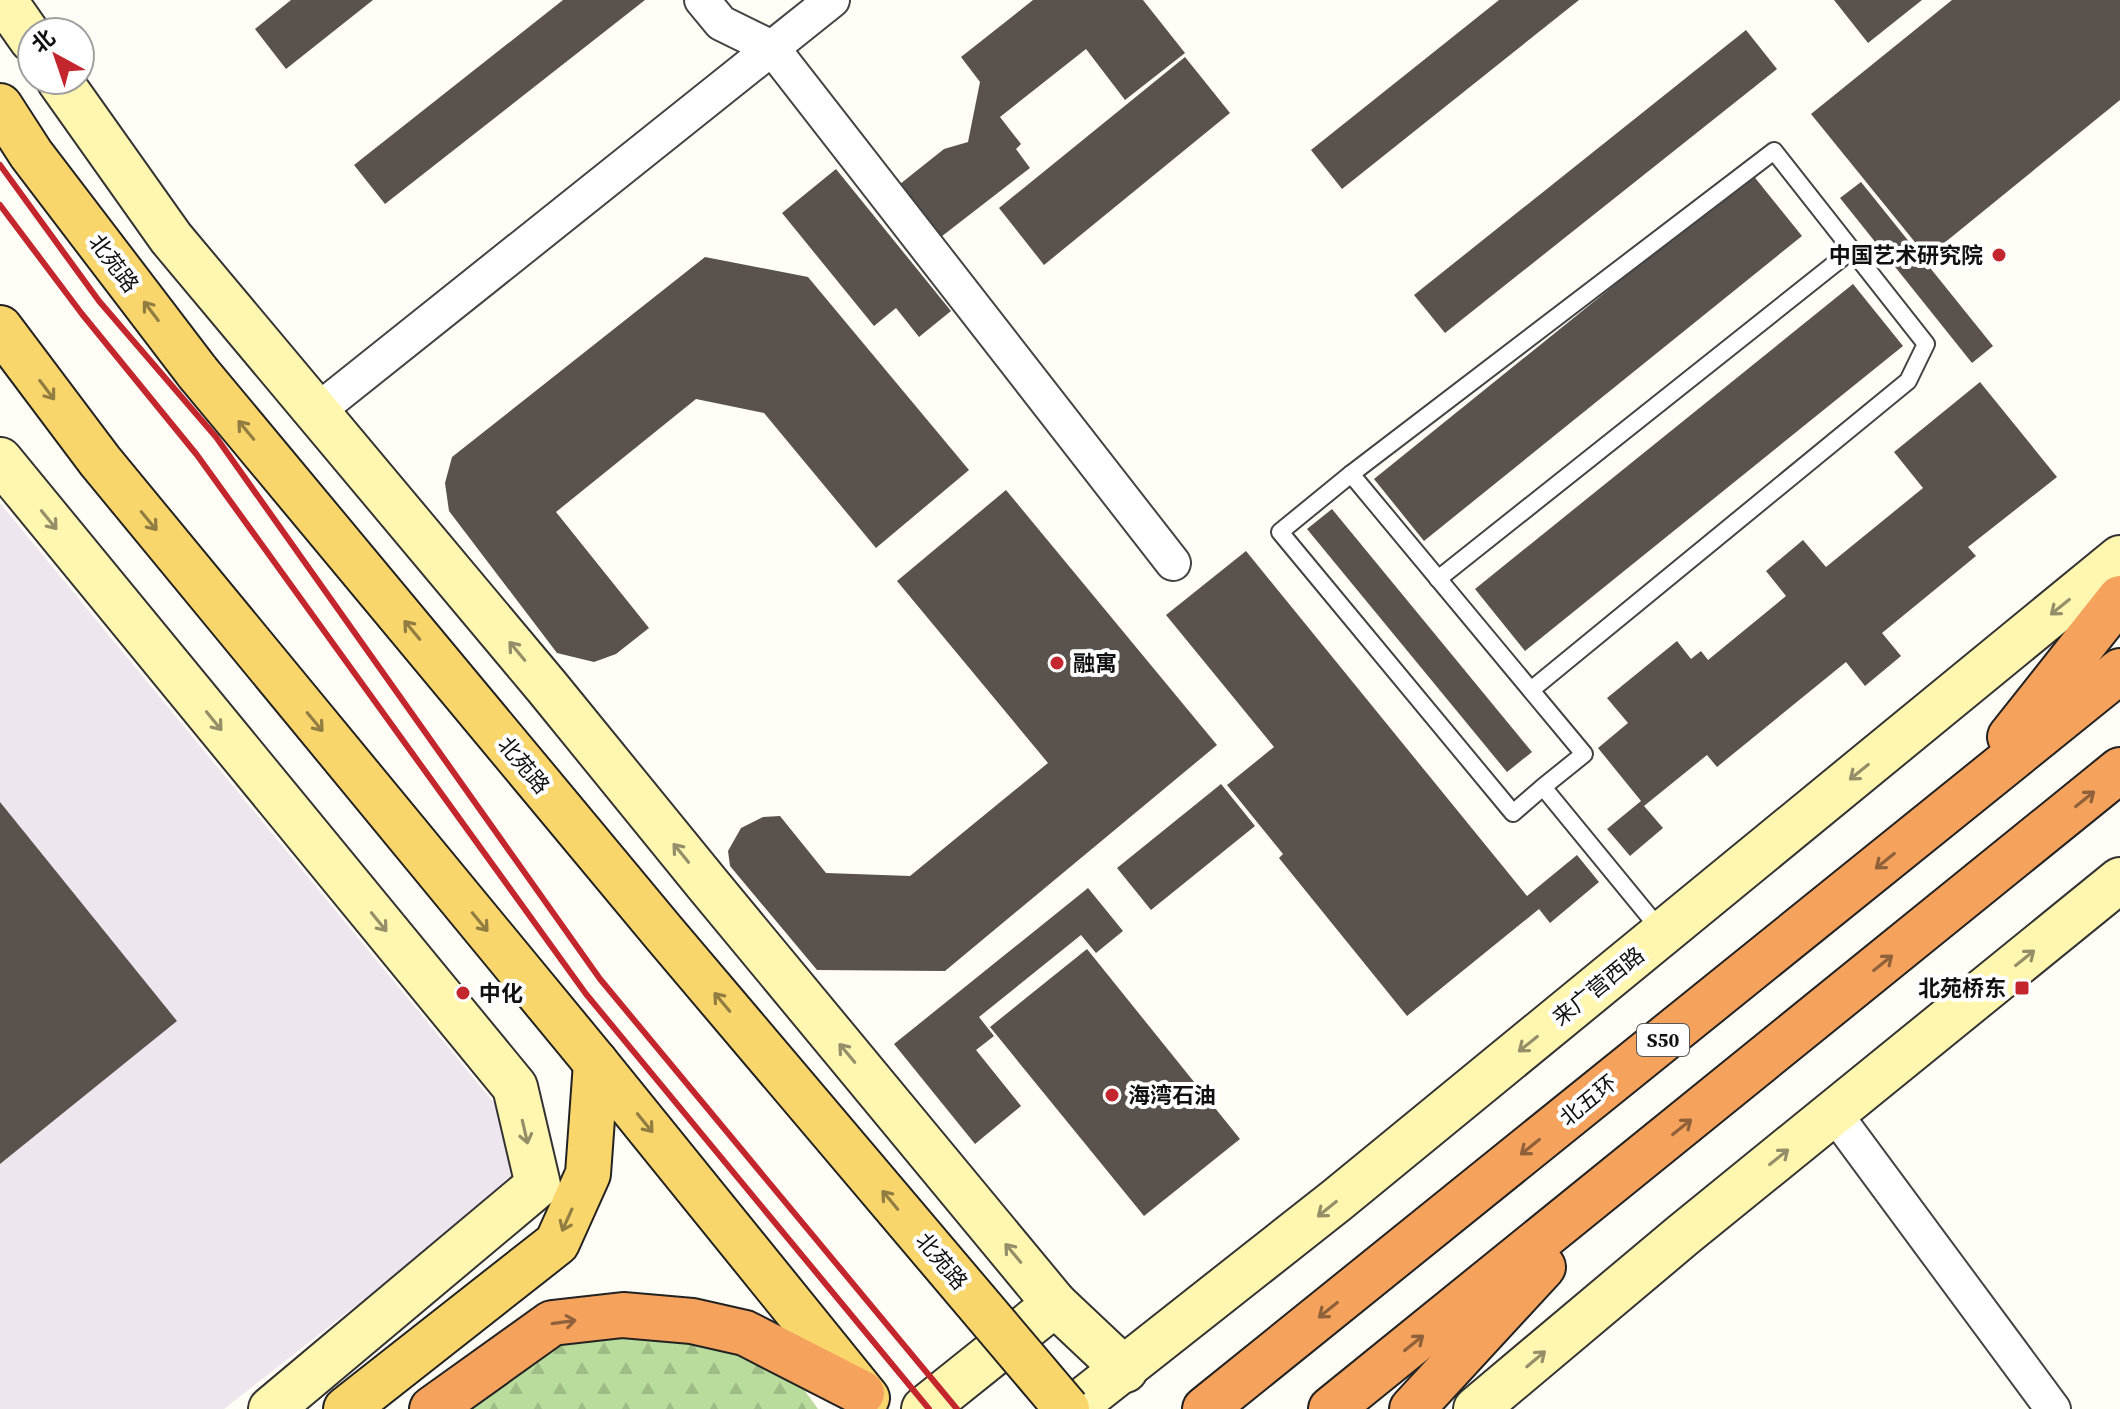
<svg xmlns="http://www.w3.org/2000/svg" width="2120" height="1409" font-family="'Source Serif 4','Noto Sans SC',serif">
  <defs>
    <pattern id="forest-firs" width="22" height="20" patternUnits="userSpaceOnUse" patternTransform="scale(2)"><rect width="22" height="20" fill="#b9dc9c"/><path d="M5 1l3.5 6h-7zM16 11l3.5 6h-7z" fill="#9ebc85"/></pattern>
  </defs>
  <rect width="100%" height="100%" fill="#fffdf5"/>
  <path fill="#eee6ef" d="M0,503l494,600 27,73 -297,233h-224z"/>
  <path fill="url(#forest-firs)" d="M718,1336l66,26 34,47h-349l89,-72z"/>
  <g fill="#5a524d">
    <path d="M291,0h82l-87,69 -31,-40z"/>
    <path d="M563,0h82l-260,204 -31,-39z"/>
    <path d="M1033,0h110l42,53 -60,47 -39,-51 -86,68 21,27 -5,5 14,19 -93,72 -42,-52 49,-39 24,-7 12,-60 -19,-25z"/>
    <path d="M1499,0h80l-237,189 -31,-39z"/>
    <path d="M1834,0h88l-54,43z"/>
    <path d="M1952,0h168v100l-193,157 -116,-143z"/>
    <path d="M1746,30l31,39 -332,264 -31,-38z"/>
    <path d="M1185,57l45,56 -186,152 -45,-57z"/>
    <path d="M836,169l115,142 -32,26 -23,-29 -22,18 -92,-113z"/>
    <path d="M1752,174l50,62 -378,305 -50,-62z"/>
    <path d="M1861,182l132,164 -21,17 -132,-165z"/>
    <path d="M705,257l103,20 161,193 -93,78 -112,-135 -68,-14 -140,113 93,116 -33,26 -22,8 -37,-9 -108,-142 -4,-28 7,-26z"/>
    <path d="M1853,284l50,62 -378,305 -50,-62z"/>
    <path d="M1980,382l77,95 -89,70 8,9 -94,77 19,23 -36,30 -19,-24 -129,105 -10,-12 -63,51 19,22 -33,28 -23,-27 34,-28 -43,-53 30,-25 -21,-25 70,-57 14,18 10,-8 7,9 78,-64 -20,-25 37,-31 23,27 97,-79 -29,-36z"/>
    <path d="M1006,490l211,255 -272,226 -128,-1 -87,-104 -2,-15 13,-23 22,-11 17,-1 46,57 84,3 138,-113 -151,-182z"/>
    <path d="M1332,509l200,243 -25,20 -200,-243z"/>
    <path d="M1246,551l281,345 50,-41 22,27 -49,41 -11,-14 -132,107 -128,-158 4,-4 -56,-69 47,-38 -108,-132z"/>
    <path d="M1221,784l34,42 -104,84 -34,-42z"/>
    <path d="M0,802l177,219 -177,143z"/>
    <path d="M1088,888l35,43 -27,22 -15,-18 -102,82 15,19 -18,14 45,56 -46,38 -81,-100z"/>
    <path d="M1087,949l153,190 -96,77 -154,-189z"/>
  </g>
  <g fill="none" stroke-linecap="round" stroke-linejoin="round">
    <defs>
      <g id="lane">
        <path d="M1351,474l423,-323 152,193 -18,37 -377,309"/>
        <path d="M1438,579l414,-329"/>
        <path d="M1543,787l41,-33 -233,-280 -71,58 233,281 30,-26 119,145"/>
      </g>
      <g id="street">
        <path d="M702,0l19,23 51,25 401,515"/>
        <path d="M316,412l516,-412"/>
        <path d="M1834,1113l219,296"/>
      </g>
      <g id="secondary">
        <path d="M4,0l28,40"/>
        <path d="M59,80l112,158 376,449 162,199 346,418 70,66"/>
        <path d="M0,460l515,627 23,98 -267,224"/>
        <path d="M924,1409l131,-105"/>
        <path d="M1072,1409l265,-209 783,-642"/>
        <path d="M1476,1409l207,-174 437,-355"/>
      </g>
      <g id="primary">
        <path d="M0,106l31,48 167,219"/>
        <path d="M0,328l100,133 496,602 271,335"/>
        <path d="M346,1409l211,-166 31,-69 8,-111"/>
      </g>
      <g id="highway">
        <path d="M2010,737l110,-139"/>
        <path d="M432,1409l120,-86 71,-8 69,6 53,12 117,60"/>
        <path d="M1205,1409l915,-738"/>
        <path d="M1331,1409l789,-639"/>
        <path d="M1412,1409l131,-142"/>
      </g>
    </defs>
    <use href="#lane" stroke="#444" stroke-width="20"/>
    <use href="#street" stroke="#444" stroke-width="38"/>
    <use href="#secondary" stroke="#333" stroke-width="48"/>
    <use href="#primary" stroke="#222" stroke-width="48"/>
    <use href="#highway" stroke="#222" stroke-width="48"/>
    <use href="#lane" stroke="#fff" stroke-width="16"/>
    <use href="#street" stroke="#fff" stroke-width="34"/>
    <use href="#secondary" stroke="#fff6b0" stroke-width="44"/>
    <use href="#primary" stroke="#f9d66b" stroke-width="44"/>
    <use href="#highway" stroke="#f5a25d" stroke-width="44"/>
    <g stroke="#c4262e" stroke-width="6">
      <path d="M0,165l99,136 117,136 384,542 357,430"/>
      <path d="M0,205l82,109 115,141 389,539 343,415"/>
    </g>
    <defs>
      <path id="primary-bridge" d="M198,373l465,559 404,477"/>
    </defs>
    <use href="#primary-bridge" stroke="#222" stroke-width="48" stroke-linecap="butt"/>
    <use href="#primary-bridge" stroke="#f9d66b" stroke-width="44"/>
  </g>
  <defs><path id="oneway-shaft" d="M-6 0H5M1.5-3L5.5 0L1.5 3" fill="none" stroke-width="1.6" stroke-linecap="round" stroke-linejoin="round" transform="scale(2)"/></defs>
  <g stroke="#917d42">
    <use href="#oneway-shaft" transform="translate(151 311) rotate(-127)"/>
    <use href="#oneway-shaft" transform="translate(47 390) rotate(53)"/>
    <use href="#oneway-shaft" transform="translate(246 430) rotate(-130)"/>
    <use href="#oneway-shaft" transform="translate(149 521) rotate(50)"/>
    <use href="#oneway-shaft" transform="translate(412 630) rotate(-130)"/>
    <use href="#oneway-shaft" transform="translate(315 722) rotate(50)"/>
    <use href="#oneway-shaft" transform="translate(480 922) rotate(50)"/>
    <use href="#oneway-shaft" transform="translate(722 1002) rotate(-130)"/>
    <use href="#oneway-shaft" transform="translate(645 1123) rotate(51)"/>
    <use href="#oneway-shaft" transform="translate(890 1200) rotate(-130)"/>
    <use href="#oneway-shaft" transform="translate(567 1220) rotate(114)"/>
  </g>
  <g stroke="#948f68">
    <use href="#oneway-shaft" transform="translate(49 520) rotate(51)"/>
    <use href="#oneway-shaft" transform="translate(2060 607) rotate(141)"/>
    <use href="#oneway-shaft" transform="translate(517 651) rotate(-130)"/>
    <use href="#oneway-shaft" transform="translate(214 721) rotate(51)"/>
    <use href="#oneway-shaft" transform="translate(1859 772) rotate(141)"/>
    <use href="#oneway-shaft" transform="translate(681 853) rotate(-129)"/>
    <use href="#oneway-shaft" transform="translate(379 922) rotate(51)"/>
    <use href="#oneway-shaft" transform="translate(2025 958) rotate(-39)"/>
    <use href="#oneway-shaft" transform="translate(1528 1044) rotate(141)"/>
    <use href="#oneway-shaft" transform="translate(847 1053) rotate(-130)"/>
    <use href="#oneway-shaft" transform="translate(525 1132) rotate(77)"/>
    <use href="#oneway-shaft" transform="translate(1779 1157) rotate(-39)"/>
    <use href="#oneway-shaft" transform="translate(1327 1209) rotate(141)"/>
    <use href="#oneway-shaft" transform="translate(1013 1253) rotate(-130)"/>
    <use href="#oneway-shaft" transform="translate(1536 1359) rotate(-40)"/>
  </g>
  <g stroke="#8e613b">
    <use href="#oneway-shaft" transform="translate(2085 799) rotate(-39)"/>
    <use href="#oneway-shaft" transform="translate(1885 861) rotate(141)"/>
    <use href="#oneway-shaft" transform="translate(1883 963) rotate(-39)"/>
    <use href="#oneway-shaft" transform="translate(1682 1127) rotate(-39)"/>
    <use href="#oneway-shaft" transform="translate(1530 1147) rotate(141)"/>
    <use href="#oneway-shaft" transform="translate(1328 1310) rotate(141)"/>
    <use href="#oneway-shaft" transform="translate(564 1322) rotate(-8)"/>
    <use href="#oneway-shaft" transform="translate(1414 1343) rotate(-39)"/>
  </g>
  <g fill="#c4262e" stroke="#fff" stroke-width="3">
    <circle cx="1999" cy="255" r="8"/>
    <circle cx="1057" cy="663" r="8"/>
    <rect x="2014" y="980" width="16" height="16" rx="4"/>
    <circle cx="463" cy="993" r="8"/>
    <circle cx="1112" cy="1095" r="8"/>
  </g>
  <g text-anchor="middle" stroke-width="8" stroke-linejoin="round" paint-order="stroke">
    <rect fill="#fff" stroke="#585858" stroke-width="2" x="1637" y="1024" width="52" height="32" rx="6"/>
    <g font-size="20" font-weight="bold" fill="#111">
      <text x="1663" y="1047">S50</text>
    </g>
    <g font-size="22" font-weight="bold" fill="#111" stroke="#fff" text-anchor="start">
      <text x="1983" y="263" text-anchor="end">中国艺术研究院</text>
      <text x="1073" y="671">融寓</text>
      <text x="2006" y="996" text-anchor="end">北苑桥东</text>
      <text x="479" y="1001">中化</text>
      <text x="1128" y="1103">海湾石油</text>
    </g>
    <g font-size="22" fill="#111" stroke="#fff">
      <text transform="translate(114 263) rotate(53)" y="8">北苑路</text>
      <text transform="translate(524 765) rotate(50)" y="8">北苑路</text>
      <text transform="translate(1598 986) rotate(-39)" y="8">来广营西路</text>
      <text transform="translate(1588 1100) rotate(-39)" y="8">北五环</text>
      <text transform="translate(942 1261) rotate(50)" y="8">北苑路</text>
    </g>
  </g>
  <g transform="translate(56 56) rotate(320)"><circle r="38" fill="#ffffff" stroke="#a0a0a0" stroke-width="2"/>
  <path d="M0-6L14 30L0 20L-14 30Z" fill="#c4262e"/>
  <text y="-12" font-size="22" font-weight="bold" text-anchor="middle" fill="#111111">北</text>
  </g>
</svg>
